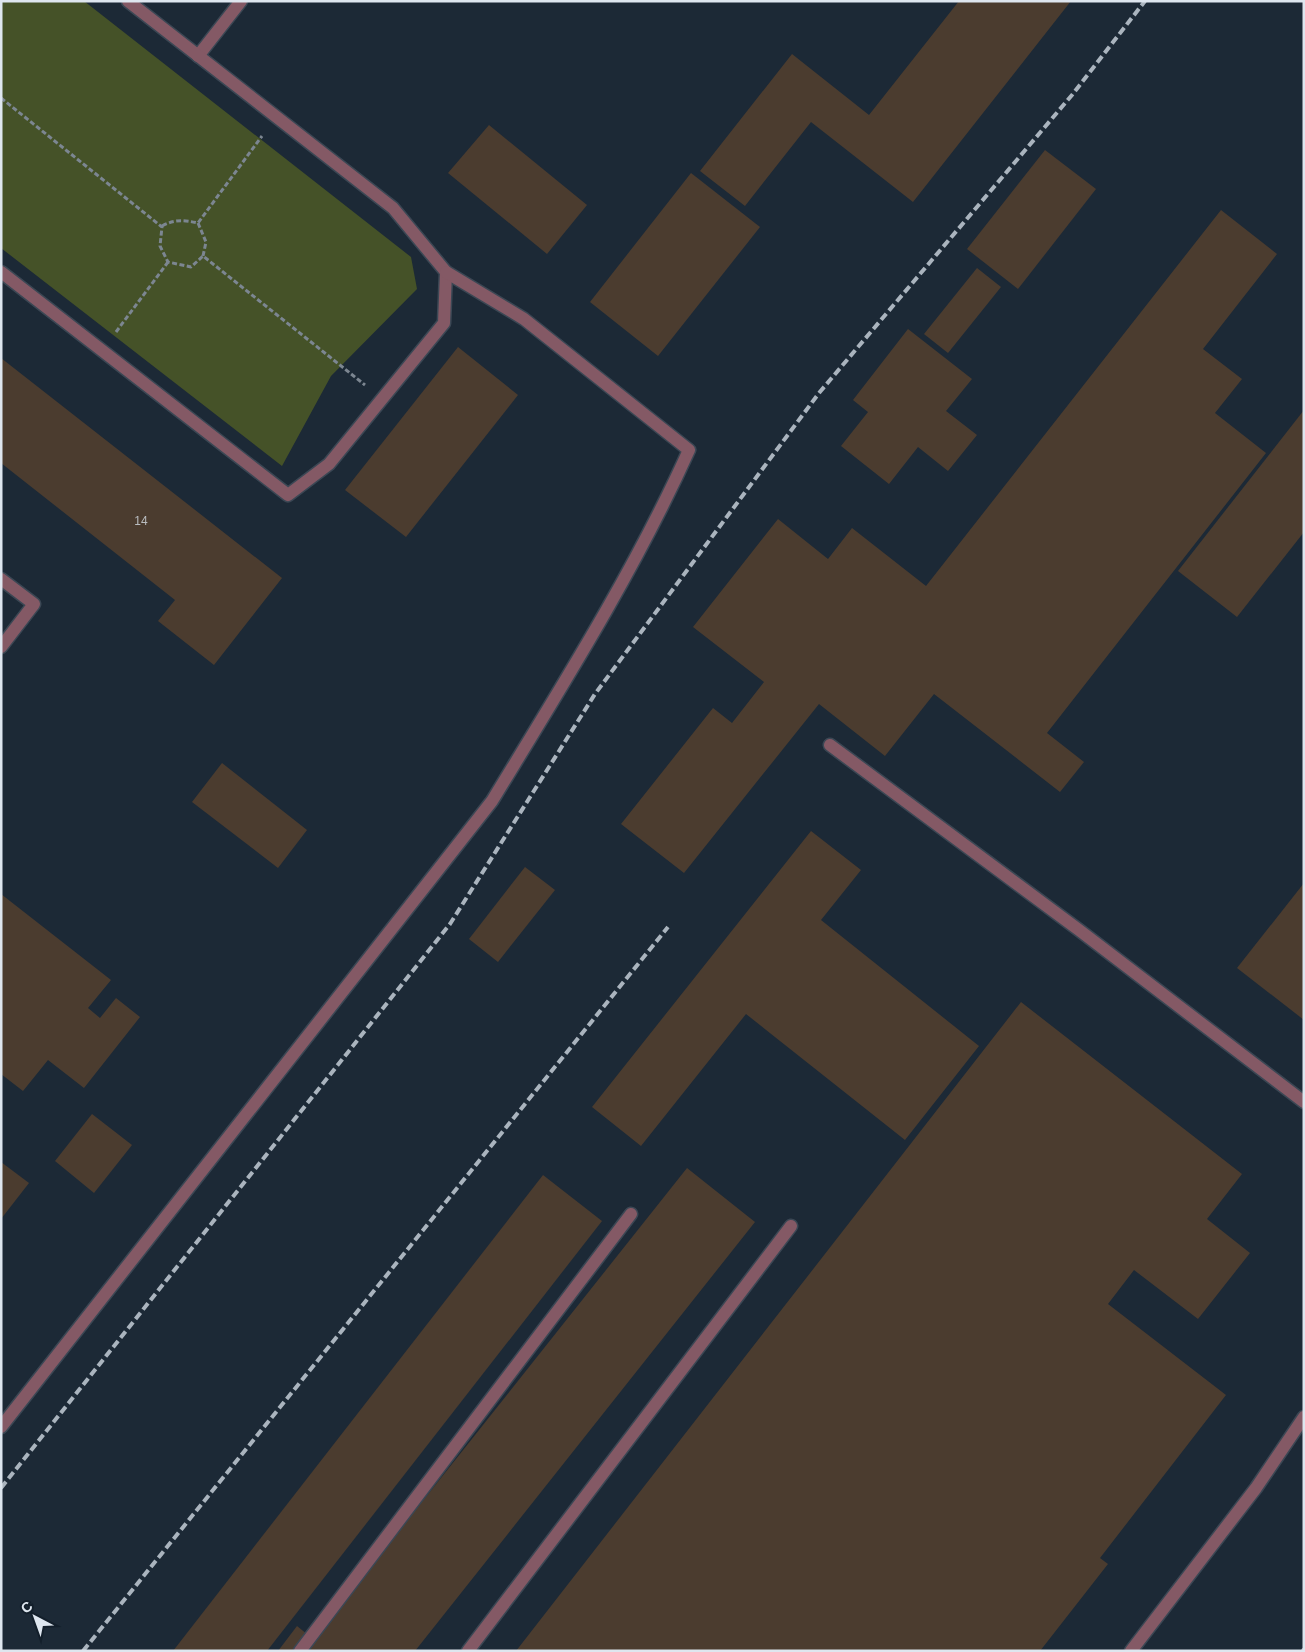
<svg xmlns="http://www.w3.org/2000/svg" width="1305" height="1652" font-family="Helvetica,sans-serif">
  <rect width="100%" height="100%" fill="#1c2936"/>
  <path fill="#455228" d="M1,1h83l327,256 6,32 -86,87 -49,90 -281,-218z"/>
  <g fill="#4b3c2f">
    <path d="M959,1h112l-158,201 -102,-80 -66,84 -45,-35 92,-117 77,61z"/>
    <path d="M489,125l98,80 -40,49 -99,-81z"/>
    <path d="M1045,150l51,39 -78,100 -51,-40z"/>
    <path d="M691,173l69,54 -102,129 -68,-54z"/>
    <path d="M1221,210l56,44 -74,95 39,30 -27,34 51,40 -219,280 37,29 -24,30 -126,-98 -49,62 -66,-52 -135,169 -63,-49 92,-116 19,15 32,-41 -71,-55 85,-108 50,40 24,-31 74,58z"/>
    <path d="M977,268l24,19 -53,66 -24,-19z"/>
    <path d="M908,329l64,50 -26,32 31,24 -29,36 -30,-24 -29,37 -48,-38 27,-34 -15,-12z"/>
    <path d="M458,347l60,48 -112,142 -61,-47z"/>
    <path d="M1,358l281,220 -68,87 -56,-44 17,-21 -174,-137z"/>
    <path d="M1304,410v122l-67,85 -59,-46z"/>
    <path d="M222,763l85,67 -29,38 -86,-66z"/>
    <path d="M811,831l50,39 -40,50 158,126 -74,94 -159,-126 -105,132 -49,-39z"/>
    <path d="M525,867l30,23 -57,72 -29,-23z"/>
    <path d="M1304,883v137l-67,-52z"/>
    <path d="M1,894l110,86 -23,28 12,10 16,-20 24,19 -56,71 -36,-28 -25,31 -22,-17z"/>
    <path d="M1021,1002l221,172 -35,45 43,34 -52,66 -64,-49 -26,34 118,91 -126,163 8,6 -68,87h-524z"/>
    <path d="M92,1114l40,31 -38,48 -39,-32z"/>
    <path d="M1,1162l28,21 -28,36z"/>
    <path d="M687,1168l68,54 -340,429h-137l19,-25 16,13z"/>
    <path d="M543,1175l59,46 -335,430h-94z"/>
  </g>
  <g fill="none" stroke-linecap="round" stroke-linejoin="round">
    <defs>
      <g id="minor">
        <path d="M198,56l43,-55"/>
        <path d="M1,272l287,223 41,-31 115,-141 2,-51 -53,-64 -265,-207"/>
        <path d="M1,579l33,25 -33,43"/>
        <path d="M830,745l249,185 225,172"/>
        <path d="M1,1427l491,-626c70,-115 142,-229 197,-351l-165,-131 -78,-47"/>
        <path d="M300,1651l331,-437"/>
        <path d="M468,1651l323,-425"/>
        <path d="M1131,1651l125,-163 48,-71"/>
      </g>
    </defs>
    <use href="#minor" stroke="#3b4754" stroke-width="15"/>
    <g stroke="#7c8691" stroke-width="3" stroke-dasharray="5 2.5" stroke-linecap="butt">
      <path d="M1,98l161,129 -2,19 8,16 23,5 12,-11 162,129"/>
      <path d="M198,223l8,19 -3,14"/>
      <path d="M162,226c13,-7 22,-6 36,-3l64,-87"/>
      <path d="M116,332l52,-70"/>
    </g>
    <use href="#minor" stroke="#845965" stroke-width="12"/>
    <g stroke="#aab4be" stroke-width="4" stroke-dasharray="8 4" stroke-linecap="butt">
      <path d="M1,1488l449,-564 145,-230 224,-301 253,-298 73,-94"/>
      <path d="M83,1651l585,-724"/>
      <path d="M1303,1651l1,-2"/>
    </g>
  </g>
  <g text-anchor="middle" stroke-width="4.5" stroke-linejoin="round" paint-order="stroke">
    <g font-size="12" fill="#b9bcbf">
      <text x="141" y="525">14</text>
    </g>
  </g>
  <rect width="1305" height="1652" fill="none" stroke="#dee6ef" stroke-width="5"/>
  <g transform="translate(35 1617) rotate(319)" stroke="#131f2b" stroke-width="4" paint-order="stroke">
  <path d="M0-4L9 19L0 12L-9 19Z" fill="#dee6ef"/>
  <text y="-8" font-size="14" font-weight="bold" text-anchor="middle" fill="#dee6ef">С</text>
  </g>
</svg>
